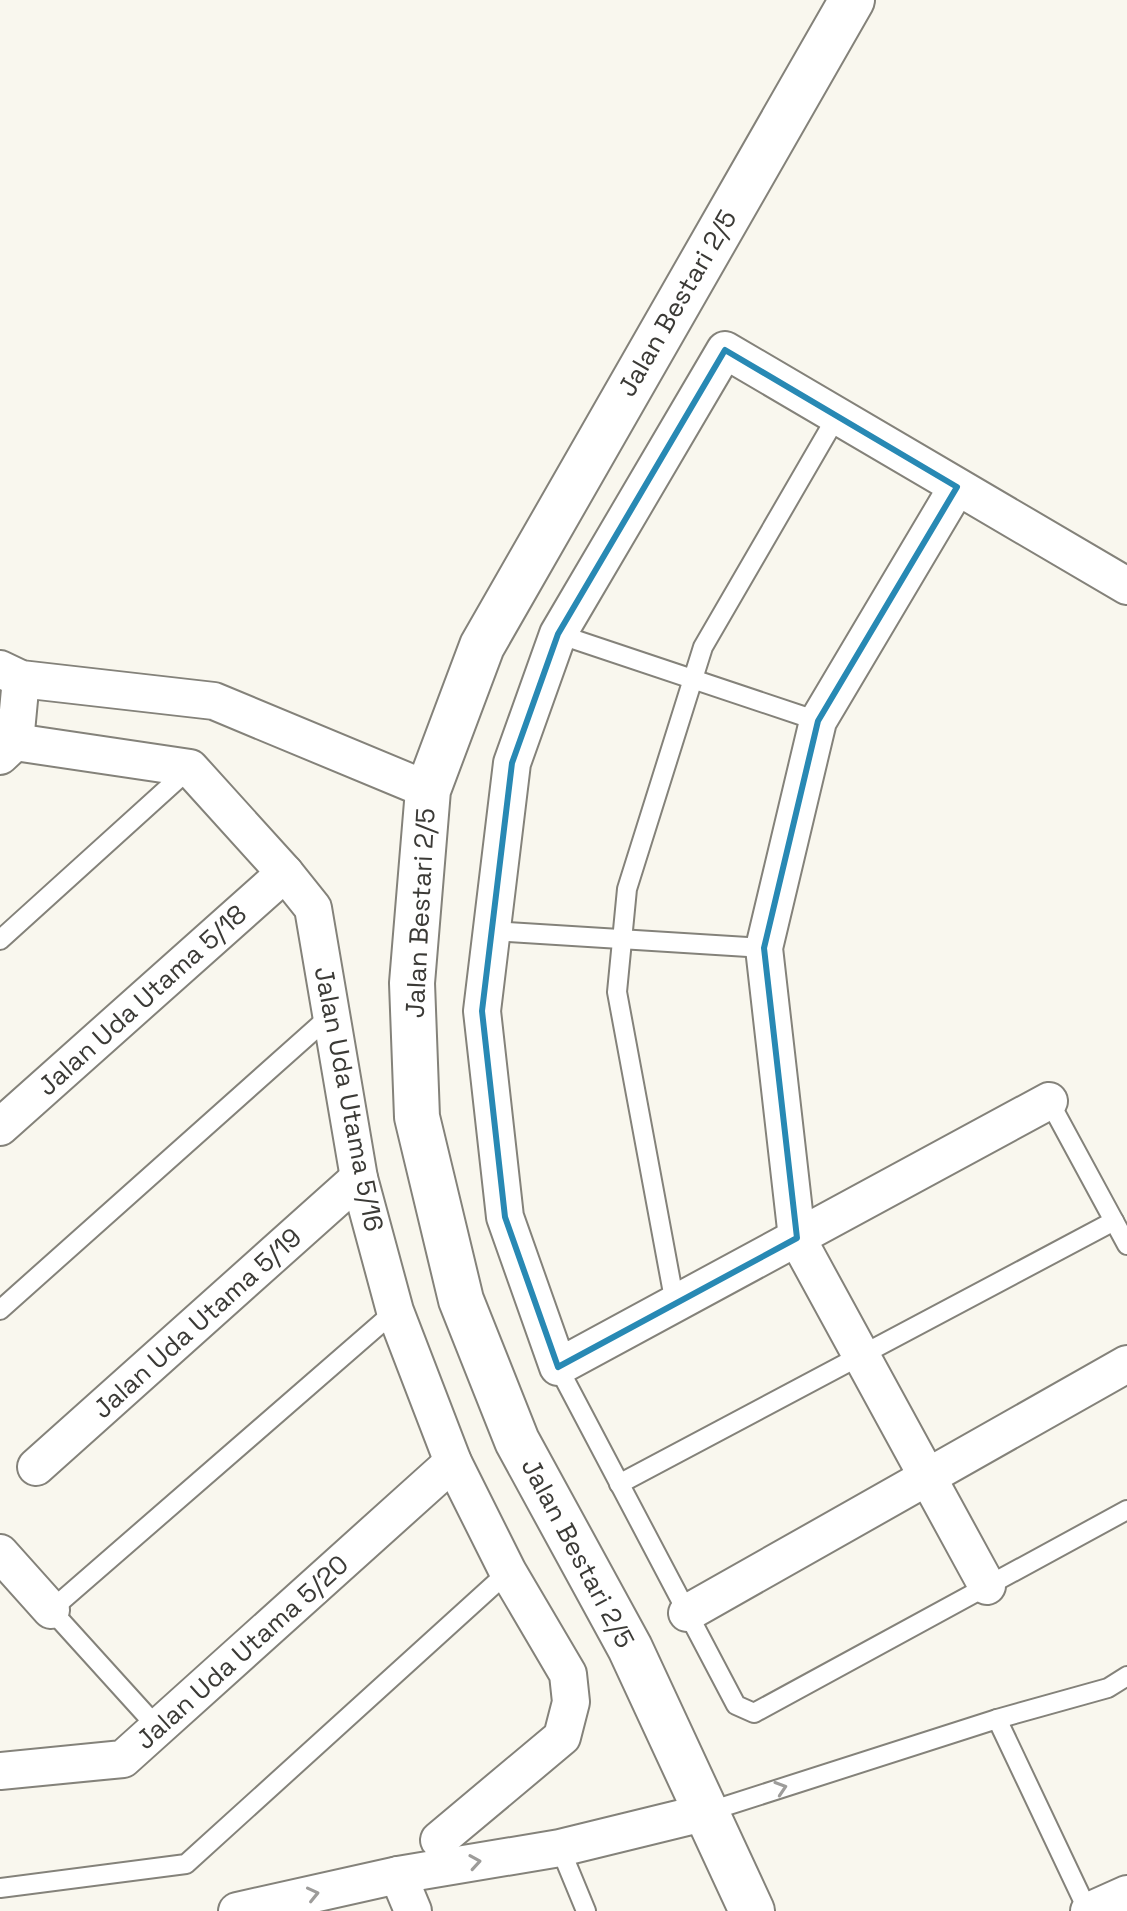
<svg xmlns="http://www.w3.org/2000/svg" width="1127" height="1911" font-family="'Space Grotesk',sans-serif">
  <rect width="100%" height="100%" fill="#f9f7ee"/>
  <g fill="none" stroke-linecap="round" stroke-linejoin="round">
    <defs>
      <g id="lane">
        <path d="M558,634l260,87"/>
        <path d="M492,931l272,17"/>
        <path d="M0,940l190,-172"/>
        <path d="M1049,1101l78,144"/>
        <path d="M675,1304l-58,-312 10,-103 76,-242 134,-231"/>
        <path d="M0,1310l332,-296"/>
        <path d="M558,1367l178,338 18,8 373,-203"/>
        <path d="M619,1484l495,-263"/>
        <path d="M997,1719l91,192"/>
        <path d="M157,1727l-106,-117 344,-299"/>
        <path d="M707,1812l290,-93 111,-31 19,-12"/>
        <path d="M560,1848l26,63"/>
        <path d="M0,1888l186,-24 322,-292"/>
      </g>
      <g id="street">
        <path d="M957,487l-139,234 -54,227 33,290 190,348"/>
        <path d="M0,669l21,10 193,22 214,89"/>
        <path d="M15,742l175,26 95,105 28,35 46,270 36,133 58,151 55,110 60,102 3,28 -9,35 -123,103"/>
        <path d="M0,756l15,-14 6,-63"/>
        <path d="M1049,1101l-491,266 -53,-150 -23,-206 30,-248 46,-129 167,-284 402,236"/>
        <path d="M0,1127l285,-254"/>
        <path d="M36,1467l323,-289"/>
        <path d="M0,1553l51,57"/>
        <path d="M687,1613l440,-249"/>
        <path d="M0,1771l123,-12 330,-297"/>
        <path d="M398,1875l15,36"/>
        <path d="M237,1911l161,-36 162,-27 147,-36"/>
        <path d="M1089,1911l38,-17"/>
      </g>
      <path id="secondary" d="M752,1911l-122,-263 -113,-207 -56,-141 -44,-183 -5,-134 16,-193 54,-144 370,-646"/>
    </defs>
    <use href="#lane" stroke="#84827a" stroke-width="22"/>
    <use href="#street" stroke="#84827a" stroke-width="40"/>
    <use href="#secondary" stroke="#84827a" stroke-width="48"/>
    <use href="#lane" stroke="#fff" stroke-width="18"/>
    <use href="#street" stroke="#fff" stroke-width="36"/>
    <use href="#secondary" stroke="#fff" stroke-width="44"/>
  </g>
  <defs><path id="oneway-chevron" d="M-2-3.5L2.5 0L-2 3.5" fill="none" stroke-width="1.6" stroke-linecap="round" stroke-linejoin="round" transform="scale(2)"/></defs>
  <g stroke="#9d9c9a">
    <use href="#oneway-chevron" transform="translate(781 1788) rotate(-18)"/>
    <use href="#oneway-chevron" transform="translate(475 1862) rotate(-9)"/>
    <use href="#oneway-chevron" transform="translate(313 1894) rotate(-13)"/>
  </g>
  <path fill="none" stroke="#2889b4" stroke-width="6" stroke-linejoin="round" d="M725,350l232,137 -139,234 -54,227 33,290 -239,129 -53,-150 -23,-206 30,-248 46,-129z"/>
  <g text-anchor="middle" stroke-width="7" stroke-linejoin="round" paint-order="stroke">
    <g font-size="26" fill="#3b3a36" stroke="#fff">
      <text transform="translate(677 303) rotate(-60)" y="9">Jalan Bestari 2/5</text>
      <text transform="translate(420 913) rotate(-87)" y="9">Jalan Bestari 2/5</text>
      <text transform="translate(142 1000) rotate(-42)" y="9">Jalan Uda Utama 5/18</text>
      <text transform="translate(349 1099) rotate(79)" y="9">Jalan Uda Utama 5/16</text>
      <text transform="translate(197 1323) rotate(-42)" y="9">Jalan Uda Utama 5/19</text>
      <text transform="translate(578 1553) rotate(62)" y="9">Jalan Bestari 2/5</text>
      <text transform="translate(242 1652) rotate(-42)" y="9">Jalan Uda Utama 5/20</text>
    </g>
  </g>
</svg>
